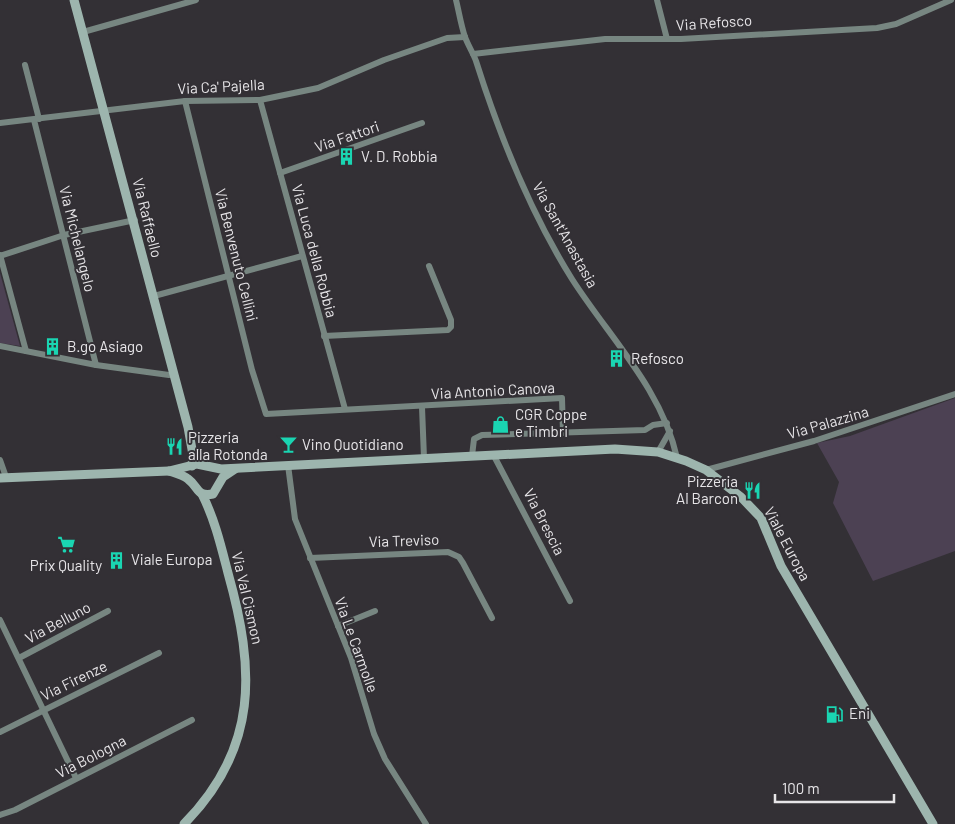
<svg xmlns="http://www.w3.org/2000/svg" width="955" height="824" font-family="Barlow,sans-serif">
  <rect width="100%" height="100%" fill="#333035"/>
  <g fill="#4c4153">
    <path d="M0,273l20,73 -20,-3z"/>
    <path d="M955,398v153l-82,30 -40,-78 6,-21 -22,-39 33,-7z"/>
  </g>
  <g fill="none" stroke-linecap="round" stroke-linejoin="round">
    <g stroke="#778681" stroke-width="6">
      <path d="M456,0c3,12 5,25 9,37 3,8 8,16 11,24 24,76 54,151 96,218 37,58 90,110 105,179"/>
      <path d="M657,0l10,39"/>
      <path d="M83,32l113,-32"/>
      <path d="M473,54l132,-15h76l196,-11 19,-4 55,-24"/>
      <path d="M25,65l14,54"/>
      <path d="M260,100l85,309"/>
      <path d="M185,101l67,269 14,44 296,-16 1,35"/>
      <path d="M34,120l62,245"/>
      <path d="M0,123l185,-22 75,-1 58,-12 66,-28 63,-22 18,-1"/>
      <path d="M280,173l142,-50"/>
      <path d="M0,255l26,96"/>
      <path d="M0,256l64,-21 71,-15"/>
      <path d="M154,296l148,-40"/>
      <path d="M324,336l124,-6 3,-3v-7l-22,-54"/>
      <path d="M0,346l96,19 73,10 5,-2"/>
      <path d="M422,407l2,51"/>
      <path d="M658,452l12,-21"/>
      <path d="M472,456l2,-17 8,-4 163,-5 8,-5 14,-2"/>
      <path d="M494,456l76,145"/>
      <path d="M0,460l6,17"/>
      <path d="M288,465l7,54 56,139 23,76 11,25 41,65"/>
      <path d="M706,470l108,-29 141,-47"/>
      <path d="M310,558l138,-6 11,5 4,6 29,55"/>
      <path d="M0,620l76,158"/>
      <path d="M338,626l37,-15"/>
      <path d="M19,658l89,-47"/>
      <path d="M0,732l159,-79"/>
      <path d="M0,815l15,-5 177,-90"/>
    </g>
    <g stroke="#9db5ae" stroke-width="9">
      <path d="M74,0l114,427 5,28 -1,11"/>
      <path d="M169,471c6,2 14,4 19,8 11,8 8,18 25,15l10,-17 12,-8"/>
      <path d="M0,478l169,-7 28,-7 24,5 394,-20 43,3 28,9 20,9 35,27 20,21 20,48 152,258"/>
      <path d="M184,824c75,-76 71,-155 44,-251 -7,-27 -13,-53 -26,-79"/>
    </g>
  </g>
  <defs>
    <symbol id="building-bare" viewBox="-9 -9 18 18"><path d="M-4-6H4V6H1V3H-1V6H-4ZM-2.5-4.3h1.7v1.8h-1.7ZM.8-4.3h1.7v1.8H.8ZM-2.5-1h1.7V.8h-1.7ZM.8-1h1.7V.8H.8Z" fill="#1ad5b2" stroke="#333035" stroke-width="2.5" paint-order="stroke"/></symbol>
    <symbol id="shop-bare" viewBox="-9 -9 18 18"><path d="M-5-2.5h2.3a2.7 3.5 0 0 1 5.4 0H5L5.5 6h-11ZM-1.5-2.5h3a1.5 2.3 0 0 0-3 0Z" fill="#1ad5b2" stroke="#333035" stroke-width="2.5" paint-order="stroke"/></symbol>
    <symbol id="bar-bare" viewBox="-9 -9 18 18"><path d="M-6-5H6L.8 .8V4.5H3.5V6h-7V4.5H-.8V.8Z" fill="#1ad5b2" stroke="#333035" stroke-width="2.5" paint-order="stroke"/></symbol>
    <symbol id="restaurant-bare" viewBox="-9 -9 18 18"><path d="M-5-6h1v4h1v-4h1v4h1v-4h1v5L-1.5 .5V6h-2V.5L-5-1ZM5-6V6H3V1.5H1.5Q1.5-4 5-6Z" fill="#1ad5b2" stroke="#333035" stroke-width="2.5" paint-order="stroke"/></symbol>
    <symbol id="supermarket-bare" viewBox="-9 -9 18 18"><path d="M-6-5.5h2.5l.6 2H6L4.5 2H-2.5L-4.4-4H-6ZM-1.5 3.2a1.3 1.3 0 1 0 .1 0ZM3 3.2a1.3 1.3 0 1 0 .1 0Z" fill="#1ad5b2" stroke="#333035" stroke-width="2.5" paint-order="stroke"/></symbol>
    <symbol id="fuel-bare" viewBox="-9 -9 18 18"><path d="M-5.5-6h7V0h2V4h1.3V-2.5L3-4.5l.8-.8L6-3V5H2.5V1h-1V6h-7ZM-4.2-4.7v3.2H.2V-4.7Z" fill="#1ad5b2" stroke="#333035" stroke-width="2.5" paint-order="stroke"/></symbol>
  </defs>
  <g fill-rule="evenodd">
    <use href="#building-bare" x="334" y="144" width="25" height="25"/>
    <use href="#building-bare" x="40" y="334" width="25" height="25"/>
    <use href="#building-bare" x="604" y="346" width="25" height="25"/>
    <use href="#shop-bare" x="488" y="412" width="25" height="25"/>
    <use href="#bar-bare" x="276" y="432" width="25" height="25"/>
    <use href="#restaurant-bare" x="162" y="434" width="25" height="25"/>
    <use href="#restaurant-bare" x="740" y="478" width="25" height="25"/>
    <use href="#supermarket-bare" x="54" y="532" width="25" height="25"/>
    <use href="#building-bare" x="104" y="548" width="25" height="25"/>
    <use href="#fuel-bare" x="822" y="702" width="25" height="25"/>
  </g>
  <g text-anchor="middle" stroke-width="4" stroke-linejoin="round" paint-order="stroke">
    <g font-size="15" fill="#e7e5e8" stroke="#333035">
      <text transform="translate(714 23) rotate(-4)" y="5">Via Refosco</text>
      <text transform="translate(221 87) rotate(-3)" y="5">Via Ca' Pajella</text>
      <text transform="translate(347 137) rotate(-19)" y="5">Via Fattori</text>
      <text transform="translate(147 218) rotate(76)" y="5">Via Raffaello</text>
      <text transform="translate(565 235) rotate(61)" y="5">Via Sant'Anastasia</text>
      <text transform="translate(77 239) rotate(76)" y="5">Via Michelangelo</text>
      <text transform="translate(314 251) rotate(75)" y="5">Via Luca della Robbia</text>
      <text transform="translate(236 255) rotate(76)" y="5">Via Benvenuto Cellini</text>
      <text transform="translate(493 391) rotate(-3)" y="5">Via Antonio Canova</text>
      <text transform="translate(828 423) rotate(-16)" y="5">Via Palazzina</text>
      <text transform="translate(544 522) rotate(63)" y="5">Via Brescia</text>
      <text transform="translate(404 541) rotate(-2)" y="5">Via Treviso</text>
      <text transform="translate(787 544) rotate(62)" y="5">Viale Europa</text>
      <text transform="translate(247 598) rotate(77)" y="5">Via Val Cismon</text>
      <text transform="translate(58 623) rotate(-28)" y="5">Via Belluno</text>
      <text transform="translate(356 645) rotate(70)" y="5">Via Le Carmolle</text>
      <text transform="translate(74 681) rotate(-26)" y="5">Via Firenze</text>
      <text transform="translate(91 757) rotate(-27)" y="5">Via Bologna</text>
    </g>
    <g font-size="15" fill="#e7e5e8" stroke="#333035" text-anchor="start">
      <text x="361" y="162">V. D. Robbia</text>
      <text x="67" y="352">B.go Asiago</text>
      <text x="631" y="364">Refosco</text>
      <text x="515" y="420">CGR Coppe<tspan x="515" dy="17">e Timbri</tspan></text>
      <text x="188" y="443">Pizzeria<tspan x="188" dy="17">alla Rotonda</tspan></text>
      <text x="302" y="450">Vino Quotidiano</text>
      <text x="738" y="487" text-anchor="end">Pizzeria<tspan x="738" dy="17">Al Barcon</tspan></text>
      <text x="131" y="565">Viale Europa</text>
      <text x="66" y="571" text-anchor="middle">Prix Quality</text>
      <text x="849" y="719">Eni</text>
    </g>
  </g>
  <path d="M775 794v8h119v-8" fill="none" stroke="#e7e5e8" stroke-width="2.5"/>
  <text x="782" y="794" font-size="15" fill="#e7e5e8" stroke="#333035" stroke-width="4" paint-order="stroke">100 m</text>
</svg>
